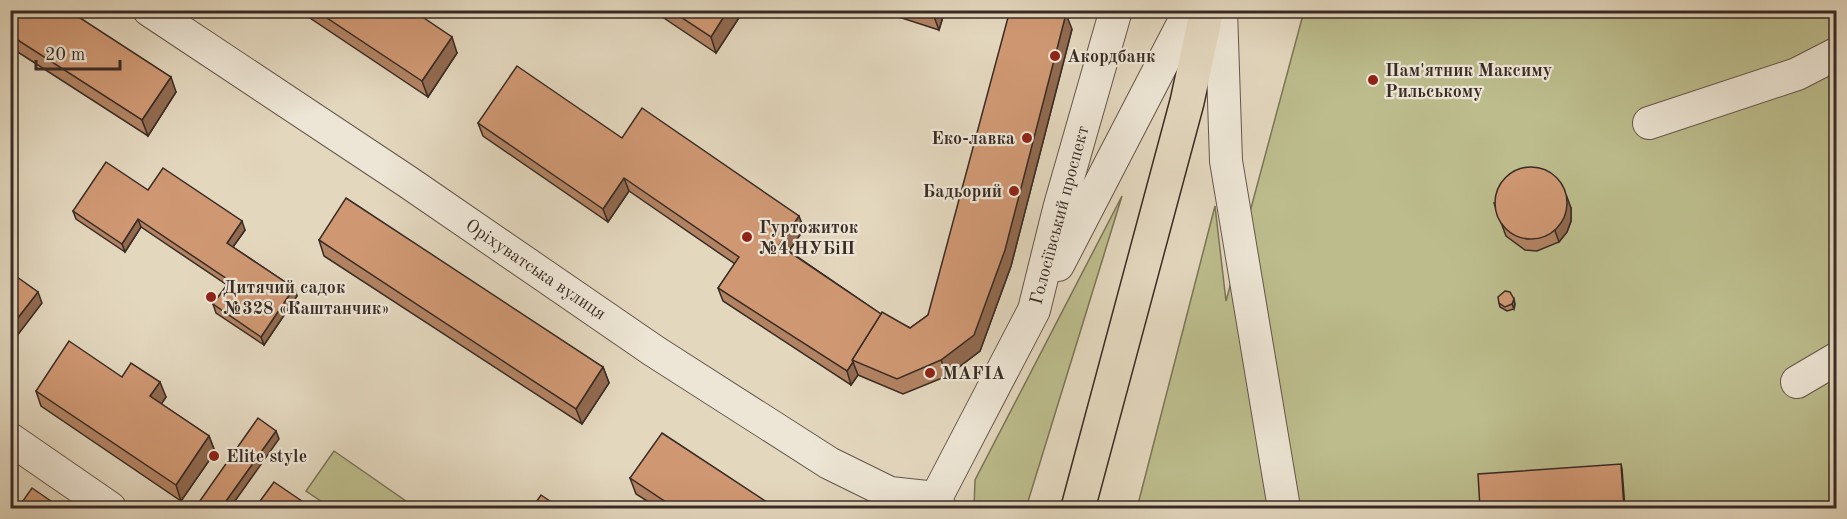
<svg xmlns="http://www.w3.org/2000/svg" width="1847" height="519" font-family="'Old Standard TT',serif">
  <rect width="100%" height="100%" fill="#e3d7be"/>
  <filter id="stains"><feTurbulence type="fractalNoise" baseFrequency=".00333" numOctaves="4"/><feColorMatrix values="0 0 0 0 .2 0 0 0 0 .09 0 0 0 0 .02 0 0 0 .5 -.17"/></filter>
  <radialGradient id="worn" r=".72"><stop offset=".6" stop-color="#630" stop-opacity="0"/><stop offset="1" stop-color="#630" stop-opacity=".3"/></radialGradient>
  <g fill="#bcbc8c" stroke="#7a7458" stroke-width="1.5">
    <path d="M1304,11h532v497h-699l78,-302 11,95z"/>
    <path d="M1122,196l-96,312h-52l1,-28z"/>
    <path d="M334,451l82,57h-85l-25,-17z"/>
  </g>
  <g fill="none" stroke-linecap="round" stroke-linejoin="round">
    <defs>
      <g id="minor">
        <path d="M149,10l259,172 246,169 175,112 61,30 46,5"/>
        <path d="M1221,10l5,151 58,347"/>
        <path d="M1649,123l148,-49 39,-20"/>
        <path d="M1058,265l132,-255"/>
        <path d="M1797,382l39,-23"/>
        <path d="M10,439l100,69"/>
        <path d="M940,508l-4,-10 98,-188 25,-101 57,-199"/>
      </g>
      <path id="highway" d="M1078,508l109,-406 20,-92"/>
    </defs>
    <use href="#minor" stroke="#64564a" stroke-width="34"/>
    <use href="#highway" stroke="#392b24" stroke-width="36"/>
    <use href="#minor" stroke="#ede5d5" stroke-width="32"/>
    <use href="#highway" stroke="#e3d7be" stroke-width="33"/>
  </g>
  <g fill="#b28363" stroke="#392b24" stroke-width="1.5">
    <path d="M10,10l166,82 -28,44 -138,-89z"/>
    <path d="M298,10h114l45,43 -29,44z"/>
    <path d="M652,10h92l-28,43z"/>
    <path d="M883,10h62l-6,20 -56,-18z"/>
    <path d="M1072,29l-61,237 -31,85 -33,25 -44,18 -45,-19 -7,10 -128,-84 -5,-13 17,-24 -106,-73 -21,31 -125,-86 -5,-13 144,15 182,91 -15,22 92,63 29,14 18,-13z"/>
    <path d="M148,190l97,40 -12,17 61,41 3,8 -33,49 -48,-32 -3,-9 14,-19 -86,-58 -16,25 -49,-33 -3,-8z"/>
    <path d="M1494,203l77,5v13l-4,11 -8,10 -22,9 -12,-1 -19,-14z"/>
    <path d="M319,240l284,127 6,16 -27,41 -258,-168z"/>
    <path d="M1499,303l16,1 -1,5 -7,2 -7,-4z"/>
    <path d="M122,377l44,20 -5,7 48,32 6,16 -34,49 -140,-95 -5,-15z"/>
    <path d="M630,478l146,30h-118l-22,-14z"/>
  </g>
  <g fill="#916a50" stroke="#392b24" stroke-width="1.5">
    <path d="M728,10h16l-28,43 -5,-16z"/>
    <path d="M935,10h10l-6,20 -6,-16z"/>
    <path d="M1066,14l6,15 -61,237 -31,85 -33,25 -6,-16z"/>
    <path d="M452,37l5,16 -29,44 -6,-16z"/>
    <path d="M171,77l5,15 -28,44 -6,-16z"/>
    <path d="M624,178l5,13 -21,31 -5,-13z"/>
    <path d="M1567,197l4,11v13l-4,11 -8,10 -4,-11z"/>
    <path d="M799,216l5,13 -20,29 -5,-13z"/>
    <path d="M138,219l3,8 -16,25 -3,-8z"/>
    <path d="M242,221l3,9 -15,21 -3,-8z"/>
    <path d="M294,288l3,8 -33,49 -3,-8z"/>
    <path d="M38,292l4,11 -32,42v-17z"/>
    <path d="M1514,299l1,5 -1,5 -2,-5z"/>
    <path d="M853,362l5,13 -7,10 -4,-14z"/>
    <path d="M603,367l6,16 -27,41 -6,-15z"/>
    <path d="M160,382l6,15 -10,15 -6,-16z"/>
    <path d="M276,431l3,8 -49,69h-9z"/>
    <path d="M209,436l6,16 -34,49 -5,-16z"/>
    <path d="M1621,464l1,5 3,39h-1z"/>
  </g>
  <g fill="#cf9873" stroke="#392b24" stroke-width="1.5">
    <path d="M10,10h58l103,67 -29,43 -132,-85z"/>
    <path d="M315,10h97l40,27 -30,44z"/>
    <path d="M670,10h58l-17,27z"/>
    <path d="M922,10h13l-2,4z"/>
    <path d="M1010,10h43l13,4 -61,236 -31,85 -33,25 -44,19 -45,-19 30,-48 28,16 18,-13z"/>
    <path d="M517,66l105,72 20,-30 157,108 -20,29 102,69 -29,46 1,2 -6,9 -129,-83 21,-31 -115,-79 -21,31 -125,-86z"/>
    <path d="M106,162l42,28 15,-22 79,53 -15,22 67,45 -33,49 -48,-33 17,-23 -92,-62 -16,25 -49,-33z"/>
    <circle cx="1531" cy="203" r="36"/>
    <path d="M346,198l257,169 -27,42 -257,-169z"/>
    <path d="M10,272l28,20 -28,36z"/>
    <path d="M1505,291l5,1 4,7 -2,5 -7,3 -6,-4 -1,-6z"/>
    <path d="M69,341l53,36 9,-14 29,19 -10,14 59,40 -33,49 -140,-94z"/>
    <path d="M258,418l18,13 -55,77h-26z"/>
    <path d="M662,433l114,75h-101l-45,-30z"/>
    <path d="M1621,464l3,44h-144l-2,-34z"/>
    <path d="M274,482l38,26h-57z"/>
    <path d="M32,488l29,20h-43z"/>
    <path d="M541,495l19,13h-28z"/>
  </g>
  <g fill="#8f2418" stroke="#ede5d5" stroke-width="2">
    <circle cx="1055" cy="56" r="6"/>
    <circle cx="1373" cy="80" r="6"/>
    <circle cx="1027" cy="138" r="6"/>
    <circle cx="1014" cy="191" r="6"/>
    <circle cx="747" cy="237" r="6"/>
    <circle cx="211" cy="297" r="6"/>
    <circle cx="930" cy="373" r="6"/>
    <circle cx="214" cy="456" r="6"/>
  </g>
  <g text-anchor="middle" stroke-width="4.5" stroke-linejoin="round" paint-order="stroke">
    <g font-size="18" font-weight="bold" fill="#392b24" stroke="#ede5d5" text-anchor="start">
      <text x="1067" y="62">Акордбанк</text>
      <text x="1385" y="76">Пам'ятник Максиму<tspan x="1385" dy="21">Рильському</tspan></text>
      <text x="1015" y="144" text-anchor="end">Еко-лавка</text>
      <text x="1002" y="197" text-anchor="end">Бадьорий</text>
      <text x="759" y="233">Гуртожиток<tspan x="759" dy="21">№4 НУБіП</tspan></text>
      <text x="223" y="293">Дитячий садок<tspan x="223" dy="21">№328 «Каштанчик»</tspan></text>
      <text x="942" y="379">MAFIA</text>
      <text x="226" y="462">Elite style</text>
    </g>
    <g font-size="18" fill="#392b24" stroke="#ede5d5">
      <text transform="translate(1059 215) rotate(-75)" y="6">Голосіївський проспект</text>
      <text transform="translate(536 269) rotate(34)" y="6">Оріхуватська вулиця</text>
    </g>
  </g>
  <rect width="1847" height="519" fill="none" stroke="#e3d7be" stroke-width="36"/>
  <rect x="12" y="12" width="1823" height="495" fill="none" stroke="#392b24" stroke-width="3"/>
  <rect x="18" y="18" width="1811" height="483" fill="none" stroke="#392b24" stroke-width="1.5"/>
  <path d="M36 60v9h84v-9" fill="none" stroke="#392b24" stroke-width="3"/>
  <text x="45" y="60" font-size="18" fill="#392b24" stroke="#ede5d5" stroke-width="4.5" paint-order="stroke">20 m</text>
  <rect width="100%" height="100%" filter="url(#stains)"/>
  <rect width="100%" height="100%" fill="url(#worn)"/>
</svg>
